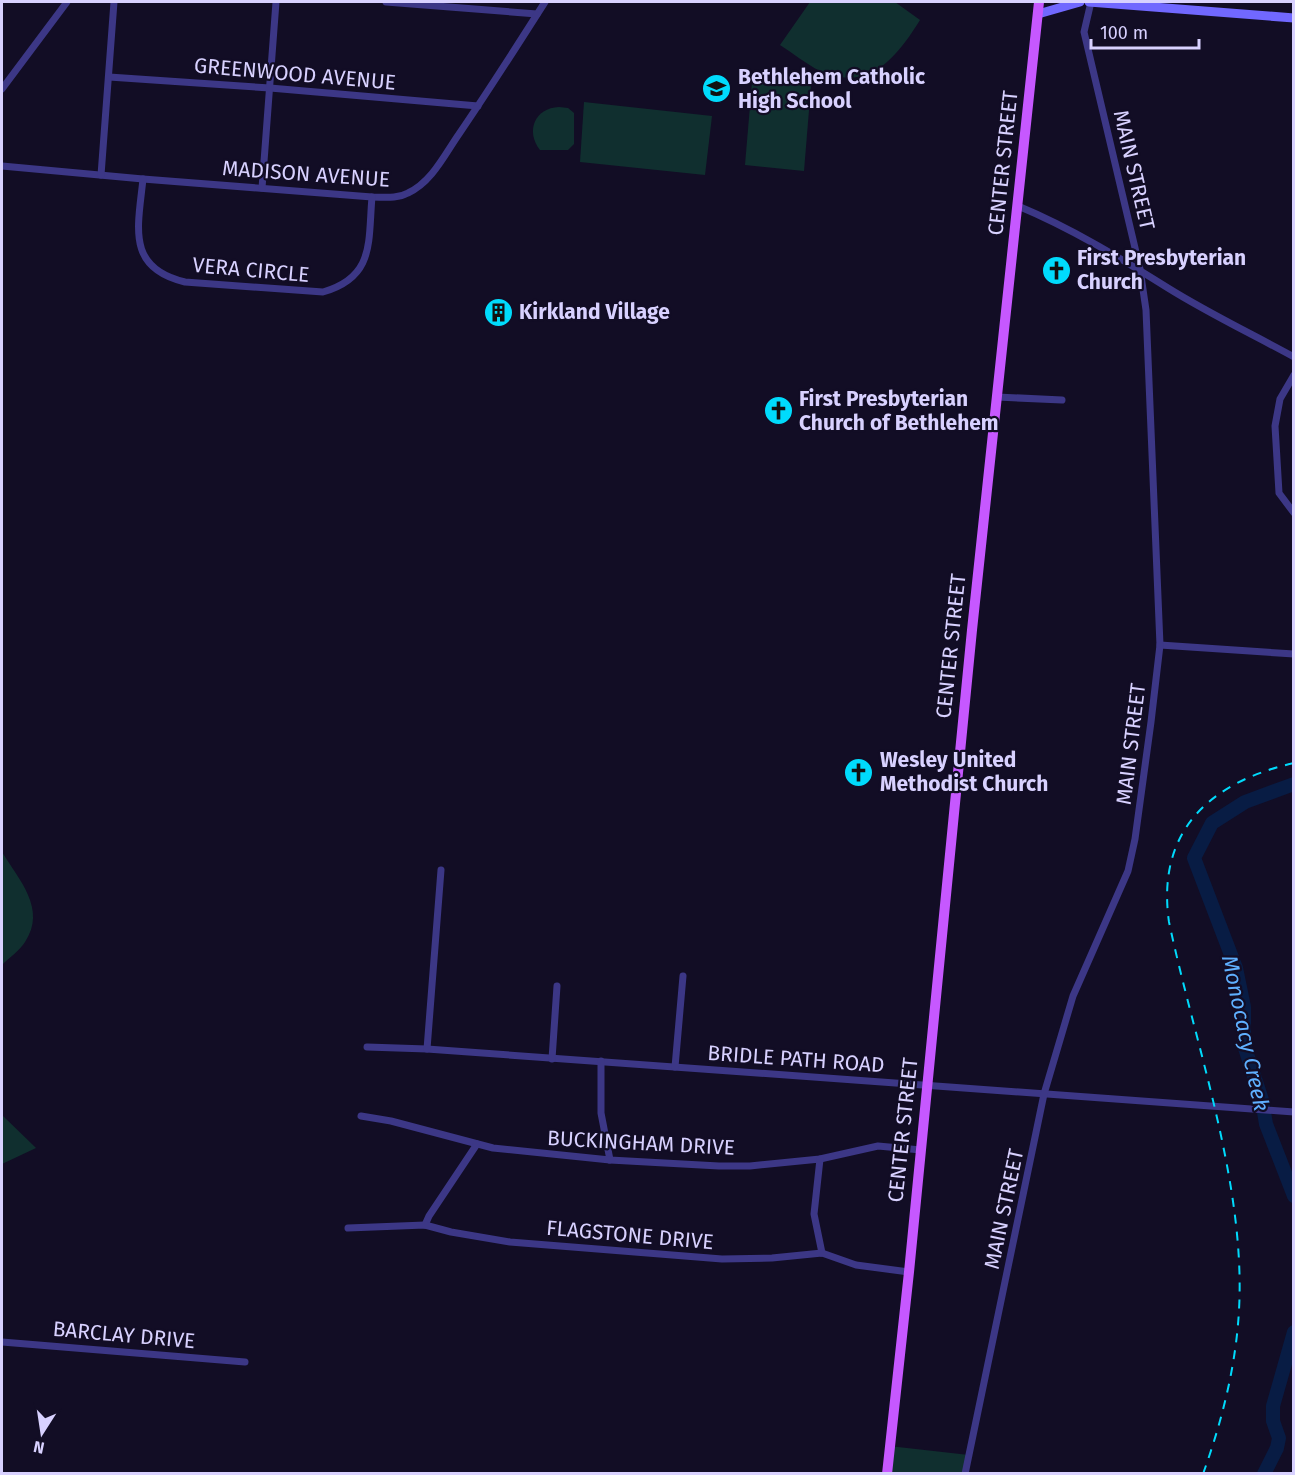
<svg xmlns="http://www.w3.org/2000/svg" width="1295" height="1475" font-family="'Fira Sans',sans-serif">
  <rect width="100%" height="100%" fill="#120d25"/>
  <g fill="#102f2f">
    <path d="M810,2h85l25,18c-23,37 -51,73 -100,51 -14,-7 -27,-18 -40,-26z"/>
    <path d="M752,82l59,4 -7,85 -59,-6z"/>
    <path d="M584,102l128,14 -7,59 -125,-13z"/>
    <path d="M559,107l9,1 6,5v31l-6,6h-28c-15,-19 -5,-42 19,-43z"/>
    <path d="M2,852c17,28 45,57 23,90 -5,8 -16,16 -23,23z"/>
    <path d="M2,1115l34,33 -34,16z"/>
    <path d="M889,1446l80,9 -4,18 -78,1z"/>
  </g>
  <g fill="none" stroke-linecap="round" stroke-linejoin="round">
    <g stroke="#081c44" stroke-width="14">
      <path d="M1294,784l-49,18 -33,21 -18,35 42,110 8,39v38l18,55 4,24 28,72"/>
      <path d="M1264,1474l13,-26 2,-10 -6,-17v-15l21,-74"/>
    </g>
    <g stroke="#3c3786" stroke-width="7">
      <path d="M386,2l151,12"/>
      <path d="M109,77l161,11 208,18"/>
      <path d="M2,89l65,-87"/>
      <path d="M2,166l141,13 229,18c12,0 25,2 36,-4 24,-11 37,-39 51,-59 30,-44 58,-88 86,-132"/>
      <path d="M101,175l13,-173"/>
      <path d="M143,179c-5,48 -17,89 42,103l138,10c52,-15 45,-50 49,-95"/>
      <path d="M262,188l14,-186"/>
      <path d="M1018,206c53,22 102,52 150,82 40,25 84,46 126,69"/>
      <path d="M1294,375l-14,24 -5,27 4,67 15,20"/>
      <path d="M997,397l65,3"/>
      <path d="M1160,645l134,9"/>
      <path d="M367,1047l60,2 867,63"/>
      <path d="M427,1049l14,-179"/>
      <path d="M552,1059l5,-73"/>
      <path d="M601,1061v52l9,47"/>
      <path d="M675,1067l8,-91"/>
      <path d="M361,1116l30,5 102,27 117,12 109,6h31l70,-7 58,-13 43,4"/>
      <path d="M820,1159l-6,55 8,39"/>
      <path d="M425,1225l4,-9 48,-72"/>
      <path d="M348,1228l77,-3 26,7 59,10 212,17 50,-1 50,-5 34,12 53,7"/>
      <path d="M2,1342l243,20"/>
      <path d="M965,1474l79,-380 29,-98 55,-125 7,-32 16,-117 9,-77 -14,-335 -6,-41 -56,-237 7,-30"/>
    </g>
    <g stroke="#7168ff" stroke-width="9">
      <path d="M1089,2l205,16"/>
      <path d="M1038,14l42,-12"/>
    </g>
    <path stroke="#c658ff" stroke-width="10" d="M887,1474l22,-202 63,-642 67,-628"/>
    <path stroke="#00dbfc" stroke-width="2" stroke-dasharray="9 8" stroke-linecap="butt" d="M1203,1474c19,-53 33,-108 36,-164 7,-126 -44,-265 -70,-388 -13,-91 41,-140 125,-159"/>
  </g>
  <defs>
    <symbol id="school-disc" viewBox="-11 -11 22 22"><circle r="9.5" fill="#00dbfc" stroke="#120d25"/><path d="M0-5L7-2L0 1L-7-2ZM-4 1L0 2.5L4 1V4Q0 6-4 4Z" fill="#111"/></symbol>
    <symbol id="church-disc" viewBox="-11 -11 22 22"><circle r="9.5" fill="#00dbfc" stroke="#120d25"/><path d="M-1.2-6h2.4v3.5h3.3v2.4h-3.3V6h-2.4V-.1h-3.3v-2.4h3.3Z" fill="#111"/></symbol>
    <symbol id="building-disc" viewBox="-11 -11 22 22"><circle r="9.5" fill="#00dbfc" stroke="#120d25"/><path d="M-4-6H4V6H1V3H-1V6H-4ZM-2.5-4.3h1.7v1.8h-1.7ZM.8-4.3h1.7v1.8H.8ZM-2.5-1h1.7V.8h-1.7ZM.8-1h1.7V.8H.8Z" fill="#111"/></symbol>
  </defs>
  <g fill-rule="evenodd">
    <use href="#school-disc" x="700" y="72" width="33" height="33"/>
    <use href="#church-disc" x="1040" y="254" width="33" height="33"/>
    <use href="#building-disc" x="482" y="296" width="33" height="33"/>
    <use href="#church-disc" x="762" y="394" width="33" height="33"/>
    <use href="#church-disc" x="842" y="756" width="33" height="33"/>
  </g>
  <g text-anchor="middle" stroke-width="4.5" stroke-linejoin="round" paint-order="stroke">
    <g font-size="21" fill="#d8d1ff" stroke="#120d25">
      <text transform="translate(295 74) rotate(5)" y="7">GREENWOOD AVENUE</text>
      <text transform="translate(1003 163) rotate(-84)" y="7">CENTER STREET</text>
      <text transform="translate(1134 170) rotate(77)" y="7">MAIN STREET</text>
      <text transform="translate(306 174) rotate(4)" y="7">MADISON AVENUE</text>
      <text transform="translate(251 270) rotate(5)" y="7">VERA CIRCLE</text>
      <text transform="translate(951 646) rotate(-84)" y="7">CENTER STREET</text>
      <text transform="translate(1131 744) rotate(-83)" y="7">MAIN STREET</text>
      <text transform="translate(796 1059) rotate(4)" y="7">BRIDLE PATH ROAD</text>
      <text transform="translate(903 1130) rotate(-84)" y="7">CENTER STREET</text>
      <text transform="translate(641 1143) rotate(3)" y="7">BUCKINGHAM DRIVE</text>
      <text transform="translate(1004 1209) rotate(-78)" y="7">MAIN STREET</text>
      <text transform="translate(630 1235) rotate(5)" y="7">FLAGSTONE DRIVE</text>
      <text transform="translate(124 1335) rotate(5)" y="7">BARCLAY DRIVE</text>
    </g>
    <g font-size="21" font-weight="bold" fill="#d8d1ff" stroke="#120d25" text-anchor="start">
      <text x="738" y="84">Bethlehem Catholic<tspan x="738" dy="24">High School</tspan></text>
      <text x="1077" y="265">First Presbyterian<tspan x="1077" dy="24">Church</tspan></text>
      <text x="519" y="319">Kirkland Village</text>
      <text x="799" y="406">First Presbyterian<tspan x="799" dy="24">Church of Bethlehem</tspan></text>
      <text x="880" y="767">Wesley United<tspan x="880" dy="24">Methodist Church</tspan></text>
    </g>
    <g font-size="22" font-style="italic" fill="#5fb0ff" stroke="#120d25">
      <text transform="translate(1246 1033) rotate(78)" y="8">Monocacy Creek</text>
    </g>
  </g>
  <rect width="1295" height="1475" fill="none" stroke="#d8d1ff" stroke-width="6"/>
  <g transform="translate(42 1433) rotate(192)" stroke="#120d25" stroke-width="4.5" paint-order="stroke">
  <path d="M0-4.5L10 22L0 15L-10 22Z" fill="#d8d1ff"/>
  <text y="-9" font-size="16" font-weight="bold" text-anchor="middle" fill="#d8d1ff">N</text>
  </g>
  <path d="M1091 39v9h108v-9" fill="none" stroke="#d8d1ff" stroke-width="3"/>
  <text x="1100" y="39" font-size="18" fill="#d8d1ff" stroke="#120d25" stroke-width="4.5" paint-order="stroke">100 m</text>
</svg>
